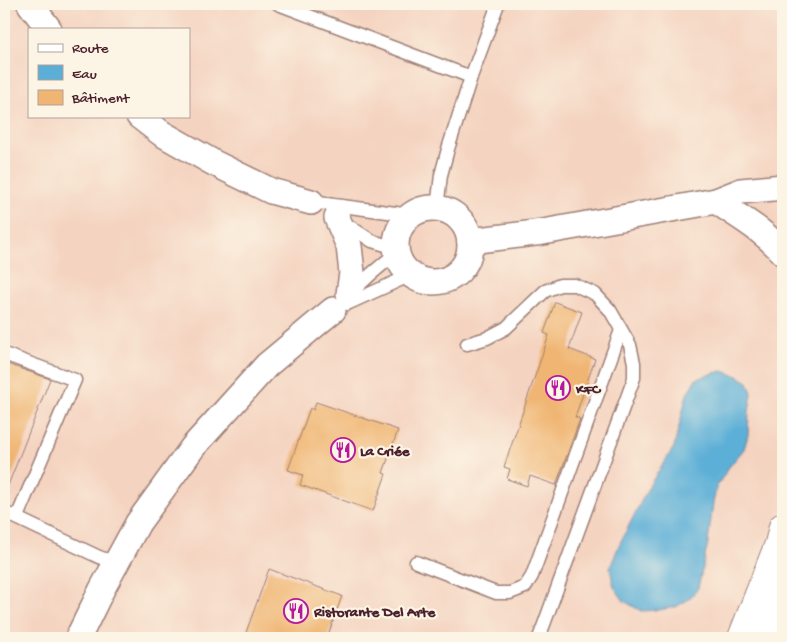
<svg xmlns="http://www.w3.org/2000/svg" width="787" height="642" font-family="'Gochi Hand',sans-serif">
  <rect width="100%" height="100%" fill="#fcf5e5"/>
  <filter id="ink" filterUnits="userSpaceOnUse"><feTurbulence type="fractalNoise" baseFrequency=".02" numOctaves="2"/><feDisplacementMap in="SourceGraphic" scale="10" xChannelSelector="R" yChannelSelector="G"/><feConvolveMatrix kernelMatrix="1 2 1 2 8 2 1 2 1" color-interpolation-filters="sRGB"/></filter>
  <filter id="wash" filterUnits="userSpaceOnUse"><feTurbulence type="fractalNoise" baseFrequency=".0096" numOctaves="4" result="noise"/><feDisplacementMap in="SourceGraphic" scale="20" xChannelSelector="R" yChannelSelector="G"/><feGaussianBlur stdDeviation="1.12" result="paint"/><feColorMatrix in="noise" values="0 0 0 0 0 0 0 0 0 0 0 0 0 0 0 0 0 1.4 0 .05"/><feComposite in="paint" operator="in"/></filter>
  <g filter="url(#wash)">
    <rect width="100%" height="100%" fill="#f3dfc2"/>
    <path fill="#f4d3c0" fill-rule="evenodd" d="M4,4h779v634h-779zM29,29h160v87h-160z"/>
    <path fill="#5bafd7" stroke="#526781" d="M722,371l16,5 10,6 4,11 -3,18 -1,24 -4,14 -15,18 -12,19 -4,17 -5,40 -10,45 -9,11 -13,8 -18,3 -17,1 -17,-10 -10,-14 -4,-19 9,-23 30,-59 25,-39 13,-53 8,-14 12,-5z"/>
    <g id="blocks">
      <g fill="#f0b572">
        <path d="M555,302l27,10 -13,37 26,10 -20,58 5,2 -24,66 -26,-9 -3,10 -20,-7 3,-10 -6,-2 45,-132 -5,-2z"/>
        <path d="M4,363l46,16 -45,114h-1z"/>
        <path d="M316,402l82,28 -15,43 3,1 -13,37 -73,-26 3,-10 -15,-5 22,-62 3,2z"/>
        <path d="M269,569l73,27 -15,42h-83z"/>
      </g>
    </g>
  </g>
  <g filter="url(#ink)">
    <use href="#blocks" fill-opacity="0" stroke="#9e7f76" stroke-width="1"/>
    <g fill="none" stroke-linecap="round" stroke-linejoin="round">
      <defs>
        <g id="lane">
          <path d="M278,4l193,73"/>
          <path d="M311,202l100,13"/>
          <path d="M437,208l4,-33 7,-26 23,-72 27,-73"/>
          <path d="M343,222l29,19 24,7"/>
          <path d="M351,293l19,-18 26,-22"/>
          <path d="M347,304l64,-29"/>
          <path d="M467,344l20,-6 19,-10 39,-37 15,-6h15l20,9 15,16 20,35 4,18v15l-95,260"/>
          <path d="M4,354l71,26 -58,137"/>
          <path d="M4,512l95,45 17,6"/>
          <path d="M416,562l80,31h14l15,-6 7,-11 89,-246"/>
        </g>
        <g id="street">
          <path d="M30,4l19,25"/>
          <path d="M139,116l22,17 53,30 57,28 40,11"/>
          <path d="M716,201c23,16 49,30 67,52"/>
          <circle cx="433" cy="245" r="37"/>
          <path d="M337,218l12,28 3,27 -3,21"/>
          <path d="M470,241l73,-9 173,-31 25,-10 42,-4"/>
          <path d="M78,638l24,-49 36,-66 55,-76 74,-82 66,-55"/>
        </g>
        <g id="primary">
          <path d="M742,638l37,-94 4,-17"/>
          <path d="M767,638l16,-51"/>
        </g>
      </defs>
      <use href="#lane" stroke="#9e7f76" stroke-width="15"/>
      <use href="#street" stroke="#9e7f76" stroke-width="28"/>
      <use href="#primary" stroke="#9e7f76" stroke-width="30"/>
      <use href="#lane" stroke="#fff" stroke-width="12"/>
      <use href="#street" stroke="#fff" stroke-width="25"/>
      <use href="#primary" stroke="#fff" stroke-width="28"/>
    </g>
  </g>
  <defs>
    <symbol id="restaurant-ring" viewBox="-11 -11 22 22"><circle r="9.5" fill="#fcf5e5" stroke="#b5179e" stroke-width="1.5"/><path d="M-5-6h1v4h1v-4h1v4h1v-4h1v5L-1.5 .5V6h-2V.5L-5-1ZM5-6V6H3V1.5H1.5Q1.5-4 5-6Z" fill="#b5179e"/></symbol>
  </defs>
  <g fill-rule="evenodd">
    <use href="#restaurant-ring" x="544" y="374" width="28" height="28"/>
    <use href="#restaurant-ring" x="329" y="436" width="28" height="28"/>
    <use href="#restaurant-ring" x="282" y="597" width="28" height="28"/>
  </g>
  <g text-anchor="middle" stroke-width="4.5" stroke-linejoin="round" paint-order="stroke">
    <g font-size="15" font-weight="bold" fill="#4a1f2b" stroke="#fcf5e5" text-anchor="start">
      <text x="576" y="393">KFC</text>
      <text x="360" y="455">La Criée</text>
      <text x="314" y="616">Ristorante Del Arte</text>
    </g>
  </g>
  <rect width="787" height="642" fill="none" stroke="#fcf5e5" stroke-width="20"/>
  <rect x="28" y="28" width="162" height="90" fill="#fcf5e5" stroke="#b59f9b"/>
  <rect x="38" y="44" width="25" height="8" fill="#ffffff" stroke="#b59f9b"/>
  <text x="72" y="52" font-size="15" fill="#4a1f2b">Route</text>
  <rect x="38" y="65" width="25" height="15" fill="#5bafd7" stroke="#b59f9b"/>
  <text x="72" y="78" font-size="15" fill="#4a1f2b">Eau</text>
  <rect x="38" y="90" width="25" height="15" fill="#f0b572" stroke="#b59f9b"/>
  <text x="72" y="102" font-size="15" fill="#4a1f2b">Bâtiment</text>
</svg>
